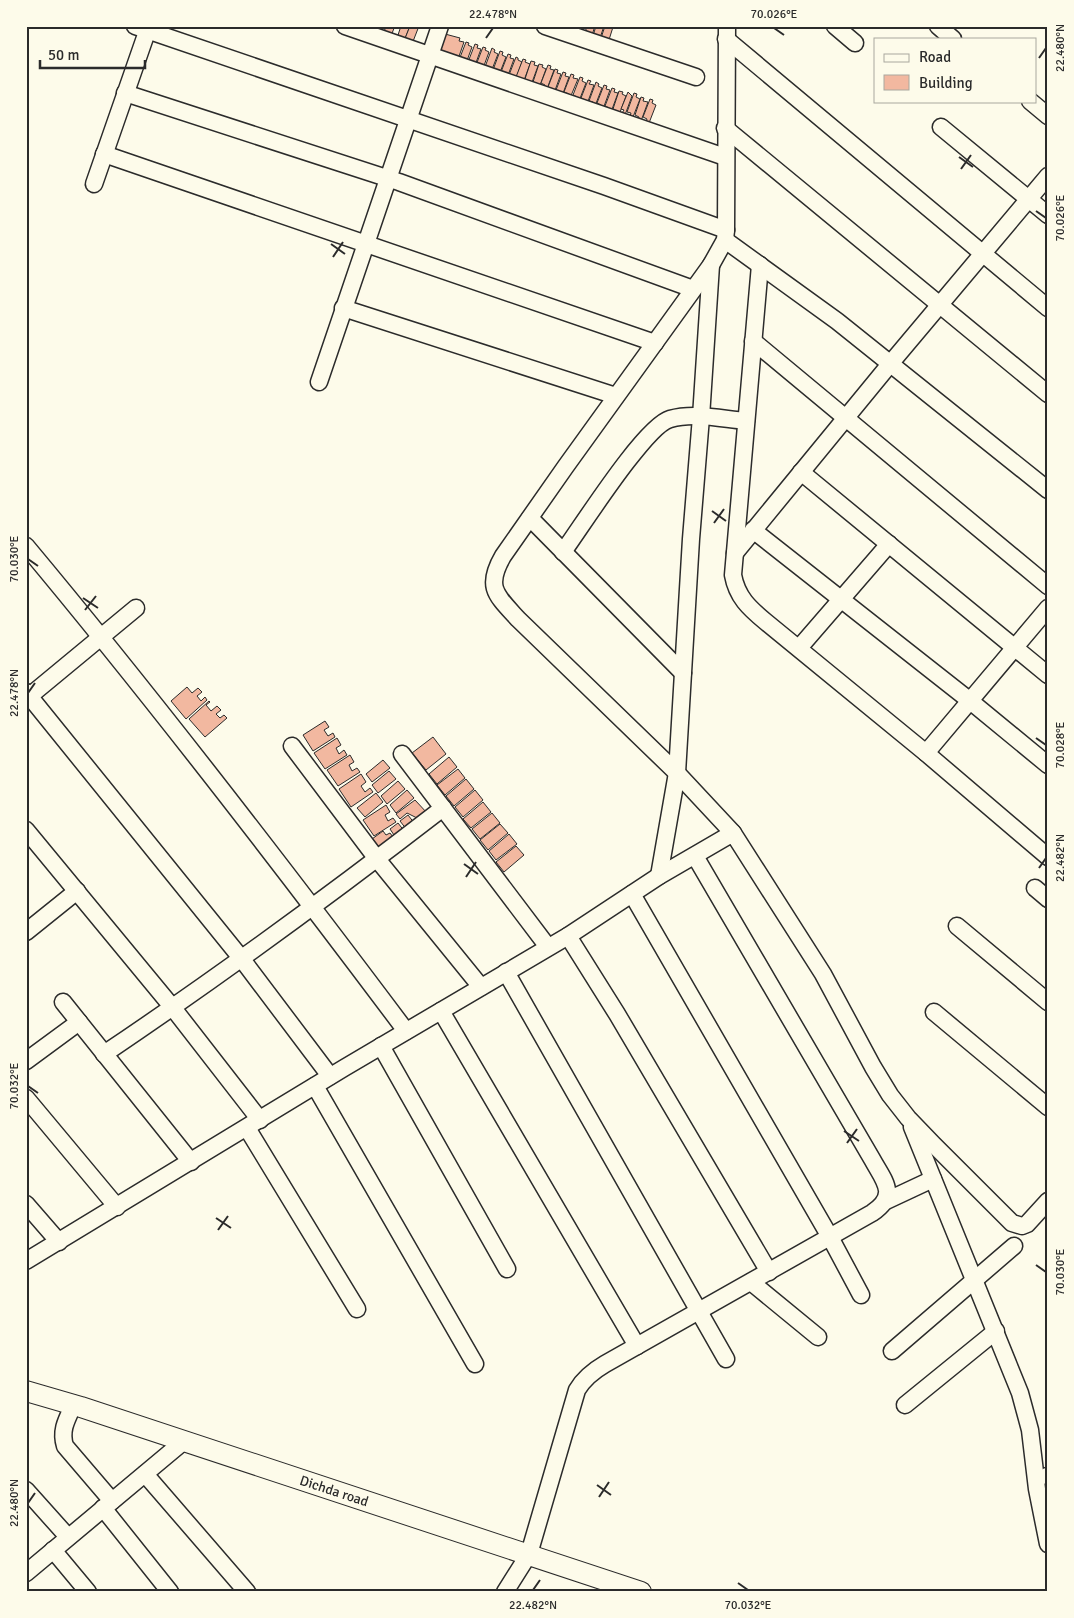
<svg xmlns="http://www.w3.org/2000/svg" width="1074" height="1618" font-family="Signika,sans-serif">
  <rect width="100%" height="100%" fill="#fdfbea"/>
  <g fill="#f2b8a0" stroke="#2b2b2b">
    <path d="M386,26h9l-5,12 -7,-3z"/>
    <path d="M401,26h9l-6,15 -7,-3z"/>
    <path d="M410,26h9l-7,18 -8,-3z"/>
    <path d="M587,26h8l-4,12 -7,-2z"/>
    <path d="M596,26h8l-5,15 -7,-2z"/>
    <path d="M605,26l8,1 -5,16 -8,-2z"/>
    <path d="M445,34l15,4 -1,3 5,1 -7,20 -18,-9z"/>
    <path d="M466,42l3,1 -1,2 4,2 -7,19 -6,-6z"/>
    <path d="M475,44l3,1 -1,3 4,1 -7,19 -6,-6z"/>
    <path d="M483,47l3,1 -1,2 4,2 -7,19 -6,-6z"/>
    <path d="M492,48l3,2 -1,2 4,2 -7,18 -6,-5z"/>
    <path d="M500,51l3,1 -1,3 4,2 -7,18 -6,-5z"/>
    <path d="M508,54l3,1 -1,3 4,1 -7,19 -6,-6z"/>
    <path d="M516,57l2,1v2l4,2 -7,19 -6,-6z"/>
    <path d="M523,59l3,1 -1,2 5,2 -7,19 -7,-6z"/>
    <path d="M531,61l4,1 -1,3 4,1 -7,19 -3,-1 1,-3 -4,-2z"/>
    <path d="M539,64l4,1 -1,2 4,2 -7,19 -3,-2 1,-3 -4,-1z"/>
    <path d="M548,65l3,1 -1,3 4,1 -7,19 -3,-1 1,-3 -4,-2z"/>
    <path d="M555,69l3,1 -1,3 4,1 -7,19 -2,-1 1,-3 -5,-2z"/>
    <path d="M563,72l3,1 -1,3 4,1 -7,19 -6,-6z"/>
    <path d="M571,74l3,1 -1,3 5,1 -8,19 -2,-1 1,-3 -5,-2z"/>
    <path d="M580,77l3,1 -1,3 4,2 -7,18 -3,-1 1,-3 -4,-2z"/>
    <path d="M588,80l3,1 -2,3 5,1 -7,19 -3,-1 1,-3 -4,-2z"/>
    <path d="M596,82l3,2 -1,2 4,2 -7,18 -3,-1 1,-3 -4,-1z"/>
    <path d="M604,85l3,1 -1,3 4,1 -7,19 -3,-1 1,-3 -4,-2z"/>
    <path d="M612,88l3,1 -1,3 4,1 -7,19 -3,-1 1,-3 -4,-2z"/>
    <path d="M619,91l4,1 -1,2 4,2 -7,19 -3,-1 1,-3 -4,-2z"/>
    <path d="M628,92l4,4 -7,19 -3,-2 2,-3 -3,-1z"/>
    <path d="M634,93l3,1 -1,3 4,2 -7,18 -3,-1 1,-3 -4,-1z"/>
    <path d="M641,97l3,1 -1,3 5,1 -7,19 -3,-1 1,-3 -4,-2z"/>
    <path d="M650,99l3,1 -1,3 4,2 -7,18 -3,-1 1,-3 -4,-2z"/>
    <path d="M187,687l5,6 6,-5 4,4 -5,4 4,5 4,-4 2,3 -21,19 -15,-18z"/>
    <path d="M209,701l1,1 -4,3 5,6 6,-5 4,4 -5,4 4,4 4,-3 3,3 -22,19 -16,-18z"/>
    <path d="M325,721l4,6 -5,3 4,6 5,-3 2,4 -22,14 -10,-16z"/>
    <path d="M433,737l13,17 -20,16 -14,-17z"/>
    <path d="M337,738l4,7 -5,3 3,6 5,-4 3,5 -22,14 -11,-16z"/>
    <path d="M350,755l4,7 -5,3 3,6 5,-3 3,4 -22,14 -11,-16z"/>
    <path d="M449,757l8,10 -20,17 -8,-10z"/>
    <path d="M383,760l7,8 -18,14 -6,-8z"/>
    <path d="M458,769l7,9 -20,17 -8,-10z"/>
    <path d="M389,771l7,8 -18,14 -6,-8z"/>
    <path d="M361,774l5,8 -5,4 4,6 5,-4 3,4 -22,15 -12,-18z"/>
    <path d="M466,779l8,10 -20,17 -8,-10z"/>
    <path d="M398,781l7,8 -18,15 -6,-8z"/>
    <path d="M407,790l7,8 -18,15 -6,-8z"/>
    <path d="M475,790l8,10 -20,17 -8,-10z"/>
    <path d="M376,793l7,9 -18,15 -8,-9z"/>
    <path d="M415,800l13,14 -7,6 -14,-7 -7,6 -4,-5z"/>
    <path d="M483,802l8,10 -20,16 -8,-9z"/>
    <path d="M386,805l4,7 -5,3 3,6 5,-3 3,4 -22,14 -11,-16z"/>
    <path d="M492,813l8,10 -20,16 -8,-10z"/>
    <path d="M408,815l7,9 -8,6 -7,-9z"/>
    <path d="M398,823l7,9 -9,6 -6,-9z"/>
    <path d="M500,824l8,9 -20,17 -8,-10z"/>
    <path d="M383,831l3,4 4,-2 6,8 -15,11 -9,-13z"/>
    <path d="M509,834l8,10 -21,16 -7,-9z"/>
    <path d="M516,846l8,9 -20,17 -8,-10z"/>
  </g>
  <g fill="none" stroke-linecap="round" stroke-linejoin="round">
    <defs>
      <g id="minor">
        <path d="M135,26l469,160 122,44"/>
        <path d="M345,26l380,131"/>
        <path d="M545,26l151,51"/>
        <path d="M727,26l-1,204 -1,10 -14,25 -145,201 -63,90c-18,31 -7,39 15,63l159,154 56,60"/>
        <path d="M835,26l20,17"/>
        <path d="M938,26l15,13"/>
        <path d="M726,39l322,269"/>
        <path d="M125,93l274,89 294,107"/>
        <path d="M1030,101l18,15"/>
        <path d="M941,127l107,88"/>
        <path d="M725,128l323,266"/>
        <path d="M104,154l551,189"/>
        <path d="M94,184l55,-158"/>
        <path d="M725,240l112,81 211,169"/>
        <path d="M760,265l-27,310c4,22 16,33 33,47l160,131 122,104"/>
        <path d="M343,308l273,88"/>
        <path d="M753,341l295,245"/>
        <path d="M319,382l121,-356"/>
        <path d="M801,472l247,203"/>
        <path d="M530,518l153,155"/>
        <path d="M753,530l216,170 79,65"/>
        <path d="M26,546c132,158 257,321 380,485"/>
        <path d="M563,552c19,-26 82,-126 107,-133 24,-7 52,0 76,2"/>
        <path d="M735,553l155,-189 158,-188"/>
        <path d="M799,648l90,-104"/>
        <path d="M26,692l215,266 89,118"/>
        <path d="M26,699l110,-91"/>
        <path d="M292,746l85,113 104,128"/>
        <path d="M926,753l122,-145"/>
        <path d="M402,754l146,193"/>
        <path d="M26,830l147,178 87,112"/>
        <path d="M659,876l18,-103 14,-234 10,-122 10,-152"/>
        <path d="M1035,888l13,11"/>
        <path d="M632,894l198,343 31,58"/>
        <path d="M957,926l91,76"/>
        <path d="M26,932l51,-41"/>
        <path d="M568,936l49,78 152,258"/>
        <path d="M506,972l220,387"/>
        <path d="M63,1002l128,160"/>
        <path d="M441,1011l196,335"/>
        <path d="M934,1012l114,95"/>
        <path d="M381,1046l126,223"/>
        <path d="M104,1054c116,-78 229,-161 339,-246"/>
        <path d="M26,1061l53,-39"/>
        <path d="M315,1086l160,278"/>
        <path d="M26,1098l91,109"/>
        <path d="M912,1127l108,266 10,37 7,59 11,55"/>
        <path d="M247,1128l110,181"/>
        <path d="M886,1201l47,-22"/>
        <path d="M26,1204l33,38"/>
        <path d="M26,1261l318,-193 224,-132 91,-60 74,-43 90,141 50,93 17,28 18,23 25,26 79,79 10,3 5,-2 21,-23"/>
        <path d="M751,1282l67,55"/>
        <path d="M892,1351l122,-105"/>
        <path d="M74,1404c-7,15 -14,26 -9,42l47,55"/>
        <path d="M905,1405l91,-74"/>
        <path d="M145,1474l102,118"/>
        <path d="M1047,1476h1"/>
        <path d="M26,1490l42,47"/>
        <path d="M103,1508l67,84"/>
        <path d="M53,1550l35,42"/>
        <path d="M26,1573l158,-132"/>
        <path d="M505,1592l24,-38 48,-164c7,-12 16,-19 28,-26l267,-151c27,-18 12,-32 0,-54l-177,-303"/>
      </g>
      <g id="major">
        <path id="s1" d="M26,1391l55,16 560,185"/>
      </g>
    </defs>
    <use href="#minor" stroke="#2b2b2b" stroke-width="19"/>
    <use href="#major" stroke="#2b2b2b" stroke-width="22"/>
    <use href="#minor" stroke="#fdfbea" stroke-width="16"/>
    <use href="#major" stroke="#fdfbea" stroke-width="20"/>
  </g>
  <path fill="none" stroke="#2b2b2b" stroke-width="2" d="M774,28l10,7M486,38l7,-10M1039,58l7,-10M959,157l14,10M961,169l10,-14M1036,211l10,7M331,244l14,10M333,257l10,-15M712,511l14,10M714,523l10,-14M28,559l10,7M83,598l15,10M85,610l11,-14M28,693l7,-10M1036,738l10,7M464,864l14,10M1039,868l7,-10M466,877l10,-15M28,1086l10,7M844,1131l15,10M847,1143l10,-14M216,1218l15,10M218,1230l10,-14M1036,1265l10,7M597,1485l14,10M599,1497l10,-15M28,1503l7,-10M738,1583l10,7M533,1590l7,-10"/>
  <g text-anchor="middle" stroke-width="4" stroke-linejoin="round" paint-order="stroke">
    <g font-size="14" fill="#2b2b2b" stroke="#fdfbea">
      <text dy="5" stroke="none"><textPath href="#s1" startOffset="324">Dichda road</textPath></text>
    </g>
  </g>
  <rect width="1074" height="1618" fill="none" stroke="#fdfbea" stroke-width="55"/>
  <rect x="874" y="38" width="162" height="65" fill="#fdfbea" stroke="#a9a89e"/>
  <rect x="884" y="54" width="25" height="8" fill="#fdfbea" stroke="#a9a89e"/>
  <text x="919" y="62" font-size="15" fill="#2b2b2b">Road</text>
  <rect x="884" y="75" width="25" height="15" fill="#f2b8a0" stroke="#a9a89e"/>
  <text x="919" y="88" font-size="15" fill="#2b2b2b">Building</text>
  <path d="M40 60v8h105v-8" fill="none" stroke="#2b2b2b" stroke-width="2.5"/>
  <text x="48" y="60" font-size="15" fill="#2b2b2b" stroke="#fdfbea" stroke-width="4" paint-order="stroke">50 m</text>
  <rect x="28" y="28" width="1018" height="1562" fill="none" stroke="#2b2b2b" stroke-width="2"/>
  <g font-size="12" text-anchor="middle" fill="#2b2b2b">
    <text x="493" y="18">22.478°N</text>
    <text x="774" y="18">70.026°E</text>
    <text transform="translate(1060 48) rotate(-90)" y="4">22.480°N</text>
    <text transform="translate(1060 218) rotate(-90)" y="4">70.026°E</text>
    <text transform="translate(14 559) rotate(-90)" y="4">70.030°E</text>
    <text transform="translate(14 693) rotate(-90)" y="4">22.478°N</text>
    <text transform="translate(1060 745) rotate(-90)" y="4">70.028°E</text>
    <text transform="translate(1060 858) rotate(-90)" y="4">22.482°N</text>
    <text transform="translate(14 1086) rotate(-90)" y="4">70.032°E</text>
    <text transform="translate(1060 1272) rotate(-90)" y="4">70.030°E</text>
    <text transform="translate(14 1503) rotate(-90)" y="4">22.480°N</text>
    <text x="533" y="1609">22.482°N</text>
    <text x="748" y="1609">70.032°E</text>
  </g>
</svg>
